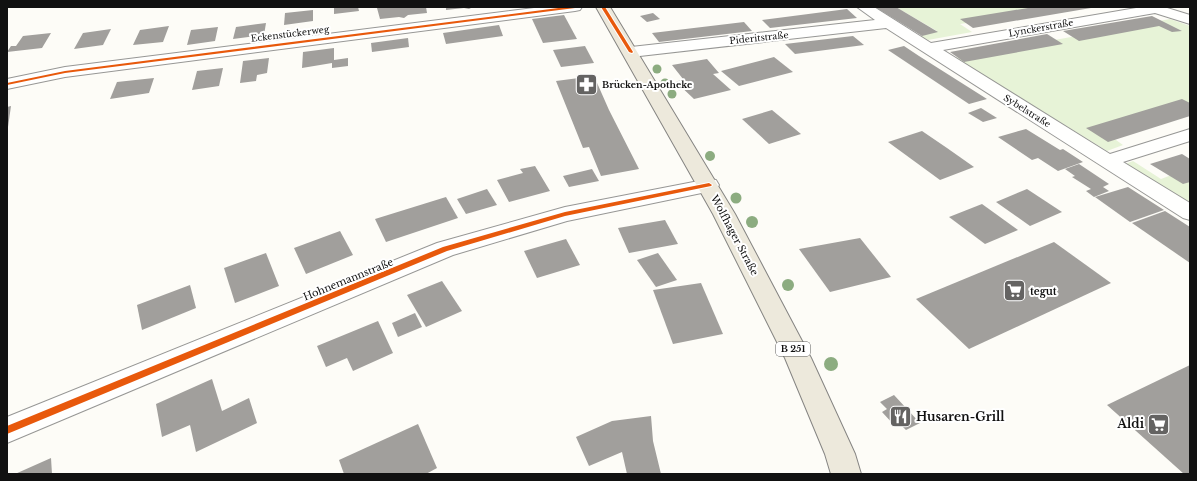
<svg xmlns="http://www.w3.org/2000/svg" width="1197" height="481" font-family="'Libre Baskerville',serif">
  <rect width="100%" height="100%" fill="#fdfcf7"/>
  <g fill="#e7f3d7">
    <path d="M896,7h178l-114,17 12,8 -44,8 -8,-4 17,-5z"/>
    <path d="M1170,19l20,7v82l-81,27 14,10 -16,6 -152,-93z"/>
    <path d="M1133,161l28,18 29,-11v36l-65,-40z"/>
  </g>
  <g fill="#a19f9c">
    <path d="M334,7h24l1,4 -25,3z"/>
    <path d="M378,7h48l1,6 -19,2 -4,3 -5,-1 -19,2 -3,-11z"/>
    <path d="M446,7h27l-4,2 -5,-1 -18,2z"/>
    <path d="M875,7h21l42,25 -16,4z"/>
    <path d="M1034,7l57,1 -118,20 -13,-9z"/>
    <path d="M847,9l10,9 -87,10 -8,-8z"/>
    <path d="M313,10v11l-29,4 1,-12z"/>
    <path d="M653,13l7,6 -13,3 -7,-6z"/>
    <path d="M564,15l13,24 -34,4 -11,-24z"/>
    <path d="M1152,16l30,15 -10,1 -13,-6 -80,15 -16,-10z"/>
    <path d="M744,22l8,9 -93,11 -7,-9z"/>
    <path d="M266,23l-2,12 -31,4 3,-12z"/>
    <path d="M499,25l4,11 -57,8 -3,-11z"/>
    <path d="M169,26l-6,16 -30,3 7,-15z"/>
    <path d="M218,27l-3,14 -28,4 4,-15z"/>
    <path d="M111,29l-8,16 -29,4 9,-16z"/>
    <path d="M51,33l-9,15 -35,4 4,-6h5l7,-10z"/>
    <path d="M1047,34l16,10 -99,18 -14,-10z"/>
    <path d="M853,36l11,9 -69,9 -10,-10z"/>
    <path d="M408,38l1,9 -37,5 -1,-9z"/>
    <path d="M585,46l9,17 -33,4 -8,-17z"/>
    <path d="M904,46l15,10 68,43 -18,5 -81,-54z"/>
    <path d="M334,48v12l14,-2v8l-16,2v-5l-30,5 1,-16z"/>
    <path d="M774,57l19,15 -54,14 -18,-15z"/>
    <path d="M269,58l-2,15 -10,2 -1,6 -16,2 3,-22z"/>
    <path d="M707,59l12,14 -6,1 18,16 -37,9 -18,-17 7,-3 -11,-14z"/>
    <path d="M223,68l-4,18 -27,4 5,-19z"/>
    <path d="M594,76l15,34 30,59 -38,7 -12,-29 -6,1 -27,-67z"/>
    <path d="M154,78l-5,15 -39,6 7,-17z"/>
    <path d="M1182,99l8,4v13l-82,26 -22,-14z"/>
    <path d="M11,106l-3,21h-1v-20z"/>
    <path d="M981,108l16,10 -14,4 -15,-9z"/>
    <path d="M772,110l29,24 -32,10 -27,-25z"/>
    <path d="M1026,129l34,21 3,-1 20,13 -25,9 -20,-13 -6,2 -34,-23z"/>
    <path d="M922,131l25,17 27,19 -34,13 -52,-38z"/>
    <path d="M1182,154l8,5v23l-7,2 -33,-20z"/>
    <path d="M1079,164l30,20 -6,3 6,4 -15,6 -8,-6 5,-2 -19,-12 3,-1 -10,-7z"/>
    <path d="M535,166l15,25 -41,11 -12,-22 26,-7 -3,-4z"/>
    <path d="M592,169l7,12 -30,6 -6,-11z"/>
    <path d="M1128,187l36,23 -34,12 -35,-25z"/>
    <path d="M487,189l10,16 -31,9 -9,-15z"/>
    <path d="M1027,189l35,23 -32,14 -34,-24z"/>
    <path d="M446,197l12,21 -72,24 -11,-23z"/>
    <path d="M982,204l36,26 -33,14 -36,-27z"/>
    <path d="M1165,211l25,16v36l-58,-40z"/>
    <path d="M665,220l13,24 -49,9 -11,-25z"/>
    <path d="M340,231l13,24 -47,19 -12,-26z"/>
    <path d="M860,238l31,39 -61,15 -31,-43z"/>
    <path d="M566,239l14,26 -43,13 -13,-27z"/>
    <path d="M1054,242l57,41 -142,66 -53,-50z"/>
    <path d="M266,253l13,33 -44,17 -11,-35z"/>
    <path d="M658,253l19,27 -21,7 -19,-27z"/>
    <path d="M442,281l20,30 -36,16 -19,-32z"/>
    <path d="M701,283l22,51 -50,10 -20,-54z"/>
    <path d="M190,285l6,23 -54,22 -5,-25z"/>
    <path d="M415,313l7,14 -24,10 -6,-14z"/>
    <path d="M378,321l15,32 -40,18 -6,-13 -21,9 -9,-21z"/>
    <path d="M1190,365v109h-6l-77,-69z"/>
    <path d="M212,379l10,32 27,-13 8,25 -61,29 -6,-27 -28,12 -6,-33z"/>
    <path d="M894,395l26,28 -14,7 -7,-7 -5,2 -12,-13 5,-3 -7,-7z"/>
    <path d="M651,416l2,25 8,33h-34l-5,-22 -33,14 -13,-29 36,-16z"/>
    <path d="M418,424l19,44 -11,6h-82l-5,-14z"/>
    <path d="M51,458l1,16h-37z"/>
  </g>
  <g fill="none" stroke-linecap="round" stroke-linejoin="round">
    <defs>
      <g id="minor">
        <path d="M542,7h40l-2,3 -5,1 -510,66 -58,12v-10l58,-12z"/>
        <path d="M857,7h17l57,36 211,-36h22l26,8v9l-35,-11 -212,37 167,104 80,-25v12l-67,21 67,41v17l-7,-2 -297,-190 -255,29 -5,-2 -3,-3 3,-3 5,-2 244,-27z"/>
        <path d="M709,179l7,1 3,5 -3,5 -149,31 -114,34 -446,188v-26l430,-174 128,-36z"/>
      </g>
      <path id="major" d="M596,7h14l125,207 76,144 44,96 6,20h-30l-6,-20 -40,-96 -72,-144z"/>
    </defs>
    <use href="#minor" stroke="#979795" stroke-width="2"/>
    <use href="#major" stroke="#858482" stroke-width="2"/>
    <use href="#minor" fill="#fffffe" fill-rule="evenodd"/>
    <use href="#major" fill="#ede9dc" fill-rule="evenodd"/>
    <defs>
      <g id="cycleway">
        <path d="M566,7h11l-2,1 -510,65 -58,12v-2l58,-12z"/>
        <path d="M601,7h4l28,45 -1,1 -3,-1z"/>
        <path d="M709,183l3,2 -1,1 -146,30 -118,35 -440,183v-8l436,-179 122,-35z"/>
      </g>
    </defs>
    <use href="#cycleway" stroke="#fff" stroke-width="2"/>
    <use href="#cycleway" fill="#e8590c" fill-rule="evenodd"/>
  </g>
  <g fill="#8cac80">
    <circle cx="657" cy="69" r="4.5"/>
    <circle cx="665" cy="83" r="4.5"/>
    <circle cx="672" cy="94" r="4.5"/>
    <circle cx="710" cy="156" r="5"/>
    <circle cx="736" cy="198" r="5.5"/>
    <circle cx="752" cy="222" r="6"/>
    <circle cx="788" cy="285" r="6"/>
    <circle cx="831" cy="364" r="7"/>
  </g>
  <defs>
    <symbol id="pharmacy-square" viewBox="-11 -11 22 22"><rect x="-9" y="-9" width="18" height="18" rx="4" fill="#646362" stroke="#fff"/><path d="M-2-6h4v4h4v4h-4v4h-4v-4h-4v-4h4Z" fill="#fff"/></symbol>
    <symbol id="supermarket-square" viewBox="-11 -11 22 22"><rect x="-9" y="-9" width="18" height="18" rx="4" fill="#646362" stroke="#fff"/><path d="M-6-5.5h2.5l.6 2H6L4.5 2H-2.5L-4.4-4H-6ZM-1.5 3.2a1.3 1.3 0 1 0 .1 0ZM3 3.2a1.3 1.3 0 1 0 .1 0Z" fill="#fff"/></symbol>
    <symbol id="restaurant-square" viewBox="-11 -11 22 22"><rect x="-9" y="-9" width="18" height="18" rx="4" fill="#646362" stroke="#fff"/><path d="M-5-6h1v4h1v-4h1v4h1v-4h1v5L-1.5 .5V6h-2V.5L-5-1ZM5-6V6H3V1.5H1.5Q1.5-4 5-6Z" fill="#fff"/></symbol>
  </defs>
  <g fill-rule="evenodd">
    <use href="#pharmacy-square" x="574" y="72" width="25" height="25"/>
    <use href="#supermarket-square" x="1002" y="278" width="25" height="25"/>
    <use href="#restaurant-square" x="888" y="404" width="25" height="25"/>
    <use href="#supermarket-square" x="1146" y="412" width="25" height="25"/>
  </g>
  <g text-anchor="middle" stroke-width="4" stroke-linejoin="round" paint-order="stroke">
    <g font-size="9" fill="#111" stroke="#fff">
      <text transform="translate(1041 28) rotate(-10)" y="3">Lynckerstraße</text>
      <text transform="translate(290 34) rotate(-7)" y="3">Eckenstückerweg</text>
      <text transform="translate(759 38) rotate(-6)" y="3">Pideritstraße</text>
      <text transform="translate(1027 111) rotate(32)" y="3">Sybelstraße</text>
    </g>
    <g font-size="9" font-weight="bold" fill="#111" stroke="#fff" text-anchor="start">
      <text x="602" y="88">Brücken-Apotheke</text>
    </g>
    <rect fill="#fff" stroke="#585858" stroke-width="1" x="776" y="342" width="34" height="14" rx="3"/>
    <g font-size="9" font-weight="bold" fill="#111">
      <text x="793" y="352">B 251</text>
    </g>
    <g font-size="10" fill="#111" stroke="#fff">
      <text transform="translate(735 235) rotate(62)" y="4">Wolfhager Straße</text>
      <text transform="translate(348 279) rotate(-22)" y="4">Hohnemannstraße</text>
    </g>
    <g font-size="10" font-weight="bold" fill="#111" stroke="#fff" text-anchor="start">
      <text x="1030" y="295">tegut</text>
    </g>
    <g font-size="12" font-weight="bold" fill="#111" stroke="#fff" text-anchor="start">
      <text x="916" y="421">Husaren-Grill</text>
      <text x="1144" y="428" text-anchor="end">Aldi</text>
    </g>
  </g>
  <rect width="1197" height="481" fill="none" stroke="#111111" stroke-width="16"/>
</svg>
